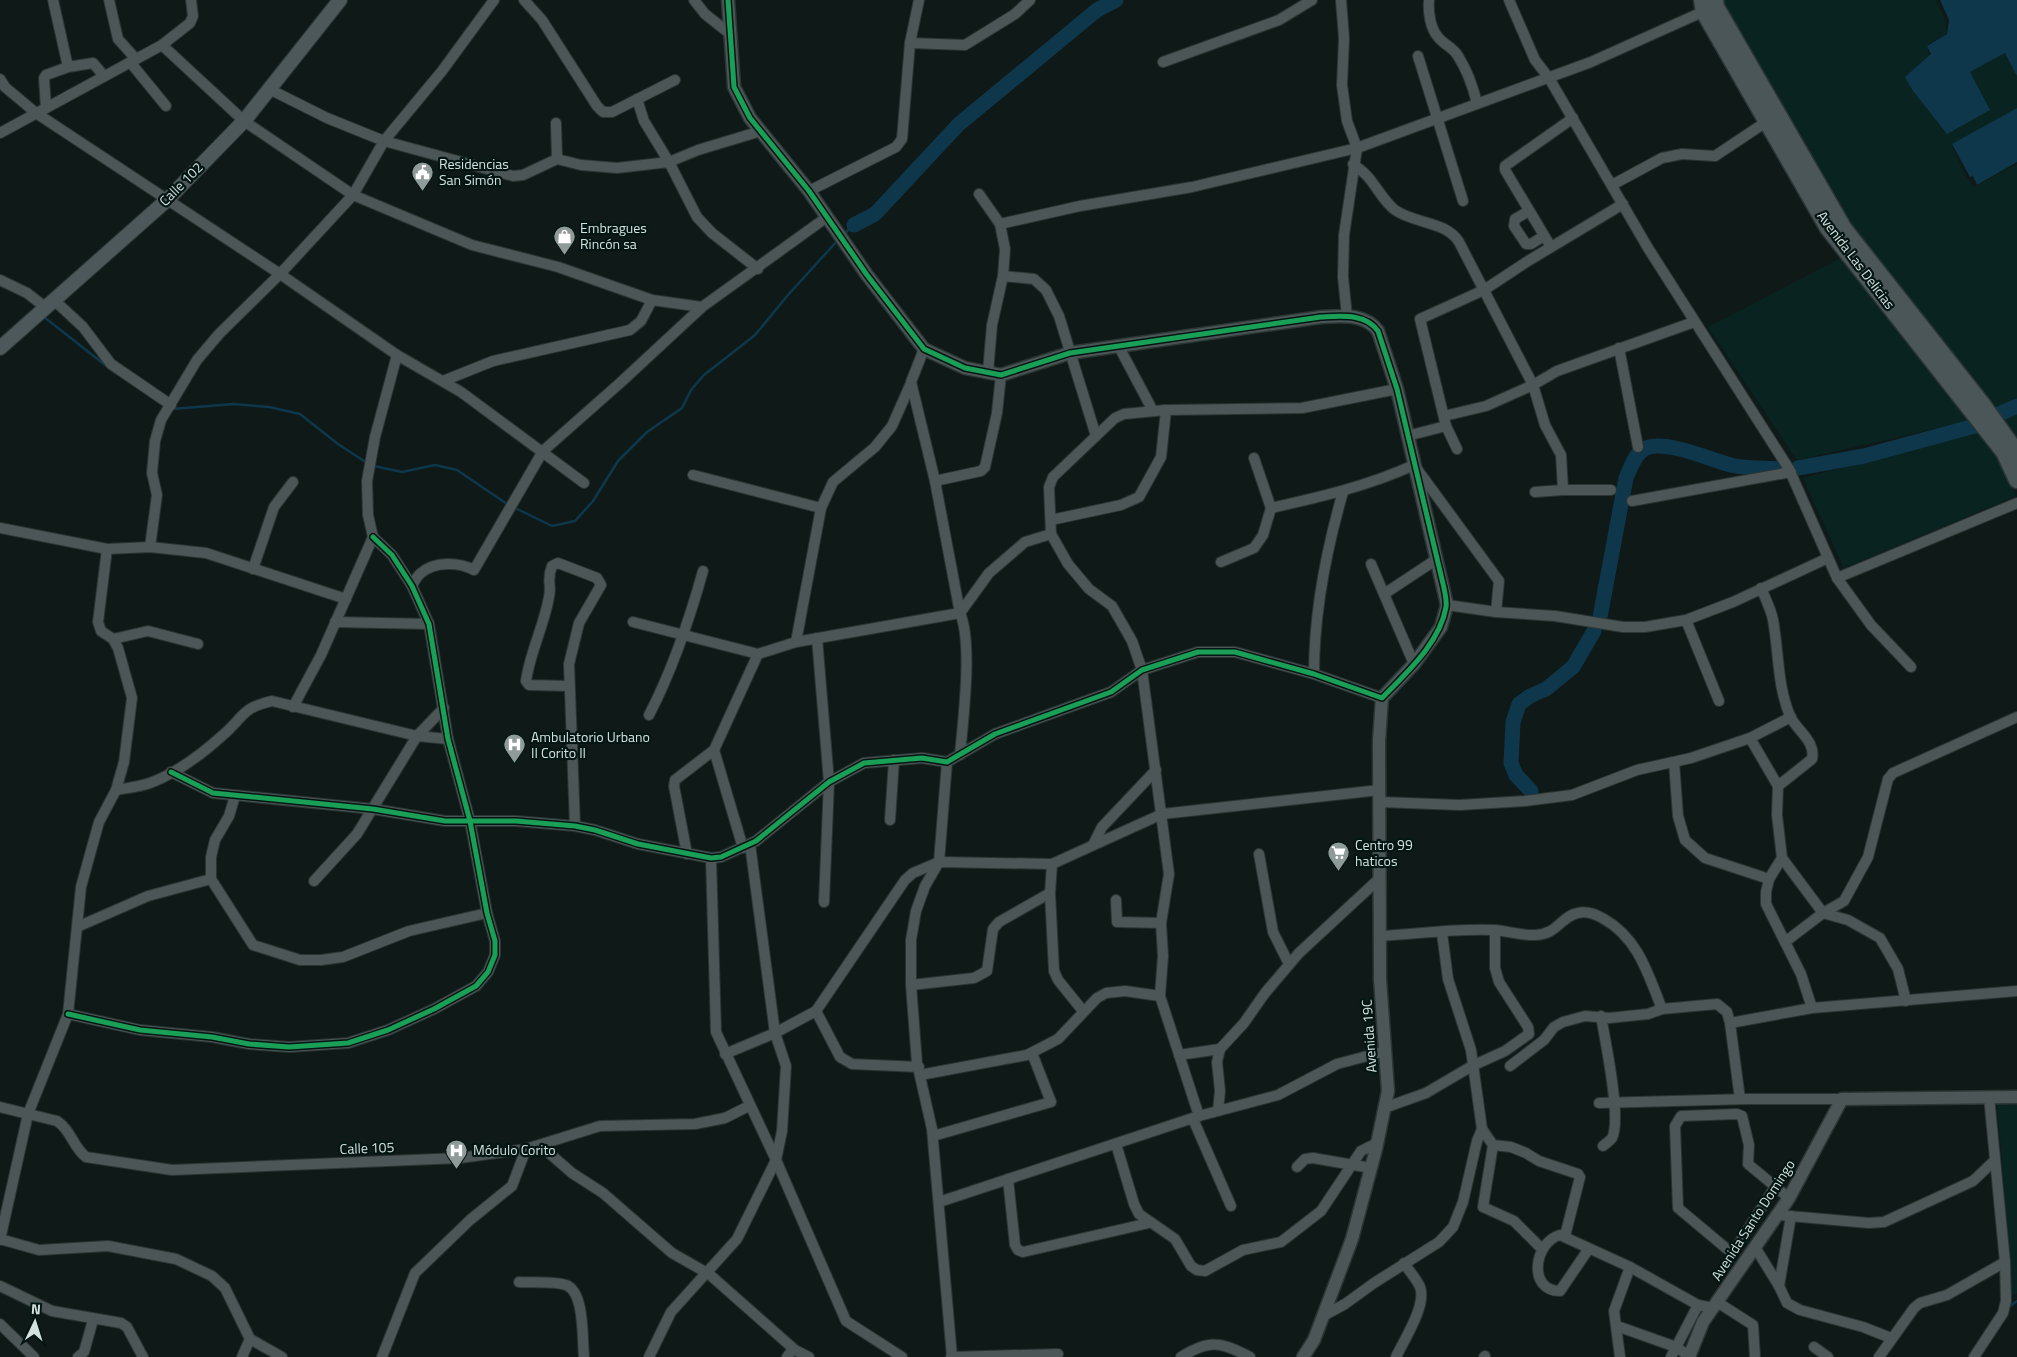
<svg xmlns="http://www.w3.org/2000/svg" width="2017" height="1357" font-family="'Titillium Web',sans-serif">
  <rect width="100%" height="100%" fill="#0f1a18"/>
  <g fill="#092420">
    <path d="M1722,0h214l9,20 2,14 -20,11 2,11 -24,21 8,14 34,43 23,-62 35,-19 12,23v32l-65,37 14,32 8,10 43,-23v236l-21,11 -40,-54 -99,-120 -130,-223z"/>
    <path d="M1841,258l128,163 -172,39 -89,-133z"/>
    <path d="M2017,412v32l-17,-24z"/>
    <path d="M1978,433l19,24 19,39 -172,72 -41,-90z"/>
    <path d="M1997,1104h20v189l-10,7 5,-22z"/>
  </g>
  <g fill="#0e374b">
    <path d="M1940,0h77v76l-12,-23 -35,19 20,38 -43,24 -34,-43 -8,-14 26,-23 -4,-8 20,-12 2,-14z"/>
    <path d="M2017,108v54l-40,23 -4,-9 -3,1 -18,-33z"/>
  </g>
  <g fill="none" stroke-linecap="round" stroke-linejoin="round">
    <g stroke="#0e374b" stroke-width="2.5">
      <path d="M844,234l10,-9"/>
      <path d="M44,317l70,55"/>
      <path d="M172,409l62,-5 35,3 31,7 38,30 29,19"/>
      <path d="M374,466l28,6 33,-7 22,5 50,34"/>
      <path d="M515,508l37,18 23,-5 18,-20 25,-40 29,-29 35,-24 9,-18 13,-15 51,-40 33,-40 50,-55"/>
      <path d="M2009,1307l8,-6"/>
    </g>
    <g stroke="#0e374b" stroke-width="15">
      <path d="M854,225l21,-11 84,-90 138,-114 19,-10"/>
      <path d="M1997,415l20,-9"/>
      <path d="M1798,468l66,-12 111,-30"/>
      <path d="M1600,617l26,-139c5,-10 8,-23 18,-29 19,-11 67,11 87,16 17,4 37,3 55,4"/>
      <path d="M1531,791l-15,-16 -5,-12 2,-41 6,-18 11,-8 16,-7 27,-22 21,-36"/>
    </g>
    <defs>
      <g id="minor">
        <path d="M53,0l15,67 25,-4 11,13"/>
        <path d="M109,0l9,39 18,20"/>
        <path d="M524,0l18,20 55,86 6,6h9l63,-32"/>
        <path d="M694,0l11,14 24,19"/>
        <path d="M1341,0l3,38 -2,47 5,36 10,27 -13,87 -1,42 4,39"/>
        <path d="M1429,0c-1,11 1,28 9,37 6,8 15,10 20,19 9,14 15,31 19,47"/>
        <path d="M1509,0l26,60 14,18 99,170 141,221 48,109 34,47 40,42"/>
        <path d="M910,43l55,2 50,-31 15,-14"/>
        <path d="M162,45l82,76 109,74 119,50 86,22 94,33"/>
        <path d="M1418,56l45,145"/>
        <path d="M130,62l36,44"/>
        <path d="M1163,62l116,-42 33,-20"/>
        <path d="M0,79l5,8 31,26 244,161 117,81 64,37 123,91"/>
        <path d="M269,89l58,29 57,23 129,35 10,-1 34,-16 24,6 36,3 52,-6 29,-12 63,-19"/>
        <path d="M637,99l7,22 25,41 28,55 15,16 46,36"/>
        <path d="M46,108l-2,-30 2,-3 22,-8"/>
        <path d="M556,123l1,36"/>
        <path d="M0,133l162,-88 28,-22 3,-7 -2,-16"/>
        <path d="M1353,164c5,4 11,8 15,13 9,10 16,25 27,33 20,14 51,11 64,32l74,143 12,40 16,30 2,35 -28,2"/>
        <path d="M1612,185l50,-27 20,-4 33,2 51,-34"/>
        <path d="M809,191l87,-44 6,-8 8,-96 9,-43"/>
        <path d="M979,194l21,30 5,25 -2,27 -11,49 -4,47"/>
        <path d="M1529,211l-14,8 -1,7 12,18h5l13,-8"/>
        <path d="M1000,224l80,-18 112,-19 165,-39 234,-86 118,-53"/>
        <path d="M1551,247l-46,-77v-4l68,-48"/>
        <path d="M1003,276l31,3 12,11 13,26 37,120"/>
        <path d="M0,280l27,13 18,14"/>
        <path d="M54,300l29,27 28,37 60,41"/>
        <path d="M1118,345l35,66"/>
        <path d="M1619,348l19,99"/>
        <path d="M924,349l-13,33 24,99 25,132c13,30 3,107 0,142"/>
        <path d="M443,381l50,-20 137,-31 11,-9 11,-21 50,7"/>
        <path d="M1444,416l42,-10 47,-21 24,-14 137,-49"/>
        <path d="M1407,436l39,-10"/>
        <path d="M1457,449l-11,-23 -26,-107 64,-29 44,-29 95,-57"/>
        <path d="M693,475l128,33"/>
        <path d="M935,481l46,-10 4,-4 12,-54 4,-38"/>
        <path d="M1563,490h48"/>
        <path d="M1632,501l159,-29"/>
        <path d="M1271,508c49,-11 97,-22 143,-43l85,116 -3,31"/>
        <path d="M1051,520l70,-15 18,-8 22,-40 5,-47"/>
        <path d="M0,528l107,21 -9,73 3,9 12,8 5,9 14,50 -8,64 -8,28 -17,32 -7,25 -11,40 -13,127 -40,100 -28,126"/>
        <path d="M150,547l7,-52 -5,-22 3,-32 6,-21 36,-60 22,-26 61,-60 73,-79 31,-54 58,-70 52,-71"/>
        <path d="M107,549l43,-2 56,6 140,46"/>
        <path d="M1221,562l33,-14 9,-13 8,-27 -17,-50"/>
        <path d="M1371,564l43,100"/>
        <path d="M253,569l21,-62 19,-25"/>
        <path d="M1837,578l180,-75"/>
        <path d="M412,586c2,-4 5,-10 9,-13 14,-12 38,-11 53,-3l69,-119 77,-68 82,-76 125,-90"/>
        <path d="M1761,588c4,10 10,21 12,32 6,32 4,65 17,96 7,15 26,25 22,43l-34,27"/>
        <path d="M1384,594l53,-35"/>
        <path d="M1447,605l49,7 59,4 68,11h22l41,-7 47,-18 95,-44"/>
        <path d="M1686,620l33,81"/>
        <path d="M335,622l94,2"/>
        <path d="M633,622l125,32"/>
        <path d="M817,638l12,144 -5,120"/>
        <path d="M113,639l35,-8 50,13"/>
        <path d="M796,642l25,-134 12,-26 42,-35 17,-21 19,-43"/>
        <path d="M1314,674c0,-61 12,-123 29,-182"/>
        <path d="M569,686l-40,-1 -3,-4c4,-29 18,-55 23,-84 3,-13 -3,-16 3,-31l6,-3 39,15 4,7 -22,38 -10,41 6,162"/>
        <path d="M293,707l28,-52 52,-118 -5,-22 -1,-34 8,-44 22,-82"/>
        <path d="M649,715c24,-46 40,-94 54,-144"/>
        <path d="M1750,738l28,48 -1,29 5,43 -13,21 -3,13v12l35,70 11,34"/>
        <path d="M714,750l29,98"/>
        <path d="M947,762l-8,100 -14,24 -9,25 -5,29v45l6,78 15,66 20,228"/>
        <path d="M1674,762l4,54 7,24 20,18 64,21"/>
        <path d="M171,772l42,21 160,16 72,12h71l59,5 20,4 43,14 73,14 10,-1 35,-16 73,-59 35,-19 58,-5 25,4 48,-28 116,-42 31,-22 56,-18h37l79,22 68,24"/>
        <path d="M116,790c10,-2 23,-3 34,-7 27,-10 52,-29 73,-48 21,-18 18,-27 49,-34l145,35 31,3"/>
        <path d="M235,796l-6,20 -14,24 -4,17v22l42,66 47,15h21l22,-3 66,-26 78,-18"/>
        <path d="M1380,802l80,3 65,-4 47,-6 65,-25 54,-12 59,-20 41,-21"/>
        <path d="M890,820l4,-60"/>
        <path d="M1093,845l9,-18 54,-57"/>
        <path d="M687,854l-13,-68 1,-6 39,-30 44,-96 38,-12 164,-29 29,-40 36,-31 26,-8"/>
        <path d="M1259,854l14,78 16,32"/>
        <path d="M711,858l5,174 60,128 70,161 56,36"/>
        <path d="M1782,858l41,55 25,7 32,18 18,31 8,32"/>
        <path d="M1052,864l-2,29 4,78 4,9 25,31"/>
        <path d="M314,881l43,-47 60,-98 27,-28"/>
        <path d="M1116,900l1,22 44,1"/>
        <path d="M77,927l71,-31 63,-17"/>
        <path d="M1380,936c38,-2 77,-8 114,-6 14,1 27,6 42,5 22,-1 25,-19 42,-22 8,-2 19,2 26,6 34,19 44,55 58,90l55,-5 10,8 3,11 10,76"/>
        <path d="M1785,942l38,-29 21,-12 24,-44 20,-78 5,-6 124,-56"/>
        <path d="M911,985l63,-7 13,-7 6,-42 6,-7 51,-29"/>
        <path d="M816,1011l24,46 12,7 67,3"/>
        <path d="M68,1014l72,16 72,7 37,7 40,3 59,-4 40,-13 46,-21 42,-23 12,-14 7,-17v-14l-8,-28 -17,-92 -22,-82 -19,-115 -17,-38 -20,-31 -19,-18"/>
        <path d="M1601,1016c4,24 21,103 11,122 -2,3 -6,5 -9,8"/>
        <path d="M1730,1023l82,-15 205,-17"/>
        <path d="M725,1054l50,-21 41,-22 89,-131 8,-7 26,-11 113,2 110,-50 218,-24"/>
        <path d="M1179,1055l41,-6"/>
        <path d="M1510,1066l34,-26 10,-13 9,-5 22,-6 24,2 39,-4 14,-5"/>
        <path d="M920,1075l107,-20 31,-16 39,-41 9,-5 19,-2 35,5"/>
        <path d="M1599,1103l149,-4h94"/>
        <path d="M0,1107l57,14c14,9 16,26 29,36l86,13 288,-12 66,-9 74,-23 95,-2 30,-6 24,-12"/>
        <path d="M1384,1108l42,-15 46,-27 33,-15 24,-17 -1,-7 -29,-45 -4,-14v-38"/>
        <path d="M1218,1111l2,-20 -3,-29 3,-13 24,-26 21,-30 34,-40 81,-75"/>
        <path d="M1199,1116l-39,-120 3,-40 -2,-33 8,-49 -27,-204 -10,-29 -20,-35 -23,-17 -21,-25 -17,-30 -2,-47 4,-10 62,-59 9,-4 42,-4 136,-2 95,-19"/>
        <path d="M1193,1119l38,87"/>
        <path d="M1482,1129l11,16 -10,62 31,14 28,28"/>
        <path d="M933,1136l118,-34 -19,-49"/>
        <path d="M1116,1144l18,60 5,10 36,25 16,27 6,4 8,1 38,-21 38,-8 40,-31 40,-60 16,-8"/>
        <path d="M1493,1145l18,2 15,6 13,8 39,13 2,3 -15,59"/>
        <path d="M541,1146l31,27 31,20 69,60 37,21 86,76 14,7"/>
        <path d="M1297,1167l8,-8 8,-1 58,10"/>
        <path d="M1008,1179l7,66 3,5 5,2 126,-29"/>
        <path d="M1775,1187l-39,61 -4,3 -5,-2 -49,-41 -3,-82 6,-10 56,-2 5,2 7,29 -1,19 41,34"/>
        <path d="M939,1202l260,-86 79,-21 59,-31 49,-13"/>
        <path d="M1777,1215l92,8 15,-1 89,-41 21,-20"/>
        <path d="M0,1239l39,11 69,-4 68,13 36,17 13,12 25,51 32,18"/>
        <path d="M1755,1247l24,39 8,17 13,7 63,17 28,11"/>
        <path d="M1588,1250l-28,41c-33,0 -26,-49 0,-56l70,32 68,38 15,3"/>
        <path d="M519,1282c14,1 33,-1 47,3 19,7 16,54 18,72"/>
        <path d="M0,1286l52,25 69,12 6,4 16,30"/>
        <path d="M1779,1286l12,-70"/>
        <path d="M1717,1302l36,23 2,32"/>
        <path d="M1323,1316l22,-12 29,-21 65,-41 14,-15 10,-25 14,-61 5,-12 -11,-79 -23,-71 -6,-46"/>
        <path d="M0,1324l34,33"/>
        <path d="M1617,1326l59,21 13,9"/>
        <path d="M1814,1347l14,10"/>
        <path d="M78,1357l6,-5 9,-32"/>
        <path d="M242,1357l8,-18"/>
        <path d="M382,1357l33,-84 55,-53 42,-34 14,-37"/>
        <path d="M649,1357l22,-45 66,-73 39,-79 6,-29 4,-65 -11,-33 -25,-189"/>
        <path d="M787,1357l6,-8"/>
        <path d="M951,1357l107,-3"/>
        <path d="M1181,1357c29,-18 40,-15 69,0"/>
        <path d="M1396,1357c8,-17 31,-52 24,-70 -4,-9 -11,-16 -16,-24"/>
        <path d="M1484,1357l1,-1"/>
        <path d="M1620,1357l-6,-46 16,-44"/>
        <path d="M1671,1357l27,-52"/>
        <path d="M1879,1357l35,-49 6,-5 27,-8 58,-33"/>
        <path d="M1974,1357l29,-44 3,-12 -1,-39 -16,-165"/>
      </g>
      <g id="tertiary">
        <path d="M728,0l6,87 16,31 59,73 58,84 57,74 41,19 36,7 69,-22 251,-36c20,-1 44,-4 57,14l19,58 50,216 -6,22 -27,37 -32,34 -3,43 1,238 8,112 -12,58 -24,90 -38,101 -11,17"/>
        <path d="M1689,1357l14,-35 86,-124 53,-99 175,-2"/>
      </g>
      <path id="secondary" d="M0,348l167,-148 77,-79 96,-121"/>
      <g id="primary">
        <path d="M1702,0l2,12 124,216 176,224 13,28"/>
        <path d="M1715,0l1,7 128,222 138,175 35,49"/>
      </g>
    </defs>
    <use href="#minor" stroke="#2b3533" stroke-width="12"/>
    <use href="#tertiary" stroke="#2b3533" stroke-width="15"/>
    <use href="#secondary" stroke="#2b3533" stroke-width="16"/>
    <use href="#primary" stroke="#2b3533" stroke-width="19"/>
    <use href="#minor" stroke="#4c5657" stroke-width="10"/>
    <use href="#tertiary" stroke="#4c5657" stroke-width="12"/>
    <use href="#secondary" stroke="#4c5859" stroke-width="14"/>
    <use href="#primary" stroke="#4a5658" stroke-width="16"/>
    <defs>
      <g id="cycleway">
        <path d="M171,772l42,21 160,16 72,12h71l59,5 20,4 43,14 73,14 10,-1 35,-16 73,-59 35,-19 58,-5 25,4 48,-28 116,-42 31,-22 56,-18h37l79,22 68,24c24,-25 58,-55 64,-91 1,-6 -1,-13 -2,-19l-47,-199 -19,-58c-13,-18 -37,-15 -57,-14l-251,36 -69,22 -36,-7 -41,-19 -57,-74 -58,-84 -59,-73 -16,-31 -6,-87"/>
        <path d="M68,1014l72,16 72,7 37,7 40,3 59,-4 40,-13 46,-21 42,-23 12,-14 7,-17v-14l-8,-28 -17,-92 -22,-82 -19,-115 -17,-38 -20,-31 -19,-18"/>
      </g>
    </defs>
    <use href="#cycleway" stroke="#041613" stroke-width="8"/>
    <use href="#cycleway" stroke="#1a9f57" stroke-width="5"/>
  </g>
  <defs>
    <symbol id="civic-pin" viewBox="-11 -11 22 30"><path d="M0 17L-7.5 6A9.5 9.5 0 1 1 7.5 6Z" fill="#8f9b99" stroke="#041613"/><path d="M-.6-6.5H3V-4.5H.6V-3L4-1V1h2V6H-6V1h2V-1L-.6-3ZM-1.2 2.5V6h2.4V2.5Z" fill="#fff"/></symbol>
    <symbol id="shop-pin" viewBox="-11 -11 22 30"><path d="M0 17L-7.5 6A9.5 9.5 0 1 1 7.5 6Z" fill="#8f9b99" stroke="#041613"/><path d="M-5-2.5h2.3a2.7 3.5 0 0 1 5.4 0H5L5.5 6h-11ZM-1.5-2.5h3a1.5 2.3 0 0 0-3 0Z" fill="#fff"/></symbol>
    <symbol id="hospital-pin" viewBox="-11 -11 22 30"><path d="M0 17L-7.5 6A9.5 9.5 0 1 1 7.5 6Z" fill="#8f9b99" stroke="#041613"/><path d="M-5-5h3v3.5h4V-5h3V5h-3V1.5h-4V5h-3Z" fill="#fff"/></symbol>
    <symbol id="supermarket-pin" viewBox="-11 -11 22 30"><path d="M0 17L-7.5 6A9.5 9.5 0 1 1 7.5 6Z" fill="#8f9b99" stroke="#041613"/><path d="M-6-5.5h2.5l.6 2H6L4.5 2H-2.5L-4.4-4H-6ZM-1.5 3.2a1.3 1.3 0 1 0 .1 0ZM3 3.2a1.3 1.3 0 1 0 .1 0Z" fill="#fff"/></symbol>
  </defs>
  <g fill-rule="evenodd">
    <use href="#civic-pin" x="410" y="160" width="25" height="34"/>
    <use href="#shop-pin" x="552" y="224" width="25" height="34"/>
    <use href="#hospital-pin" x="502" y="732" width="25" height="34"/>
    <use href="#supermarket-pin" x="1326" y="840" width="25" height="34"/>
    <use href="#hospital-pin" x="444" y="1138" width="25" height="34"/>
  </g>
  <g text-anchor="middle" stroke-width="4.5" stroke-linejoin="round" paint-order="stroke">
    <g font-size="14" fill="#d4e0de" stroke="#041613" text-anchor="start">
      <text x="439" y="169">Residencias<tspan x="439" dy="16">San Simón</tspan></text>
      <text x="580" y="233">Embragues<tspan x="580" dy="16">Rincón sa</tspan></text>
      <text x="531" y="742">Ambulatorio Urbano<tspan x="531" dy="16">II Corito II</tspan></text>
      <text x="1355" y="850">Centro 99<tspan x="1355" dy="16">haticos</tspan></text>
      <text x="473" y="1155">Módulo Corito</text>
    </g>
    <g font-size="14" fill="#d4e0de" stroke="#041613">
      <text transform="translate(181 184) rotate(-45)" y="5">Calle 102</text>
      <text transform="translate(1856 260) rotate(53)" y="5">Avenida Las Delicias</text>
      <text transform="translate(1369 1036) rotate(-94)" y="5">Avenida 19C</text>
      <text transform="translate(367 1148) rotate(-2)" y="5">Calle 105</text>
      <text transform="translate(1753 1220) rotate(-57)" y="5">Avenida Santo Domingo</text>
    </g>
  </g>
  <g transform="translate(35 1322) rotate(4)" stroke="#041613" stroke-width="4" paint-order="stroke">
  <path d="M0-4L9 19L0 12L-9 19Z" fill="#d4e0de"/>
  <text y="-8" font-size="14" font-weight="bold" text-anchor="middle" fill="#d4e0de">N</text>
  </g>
</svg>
